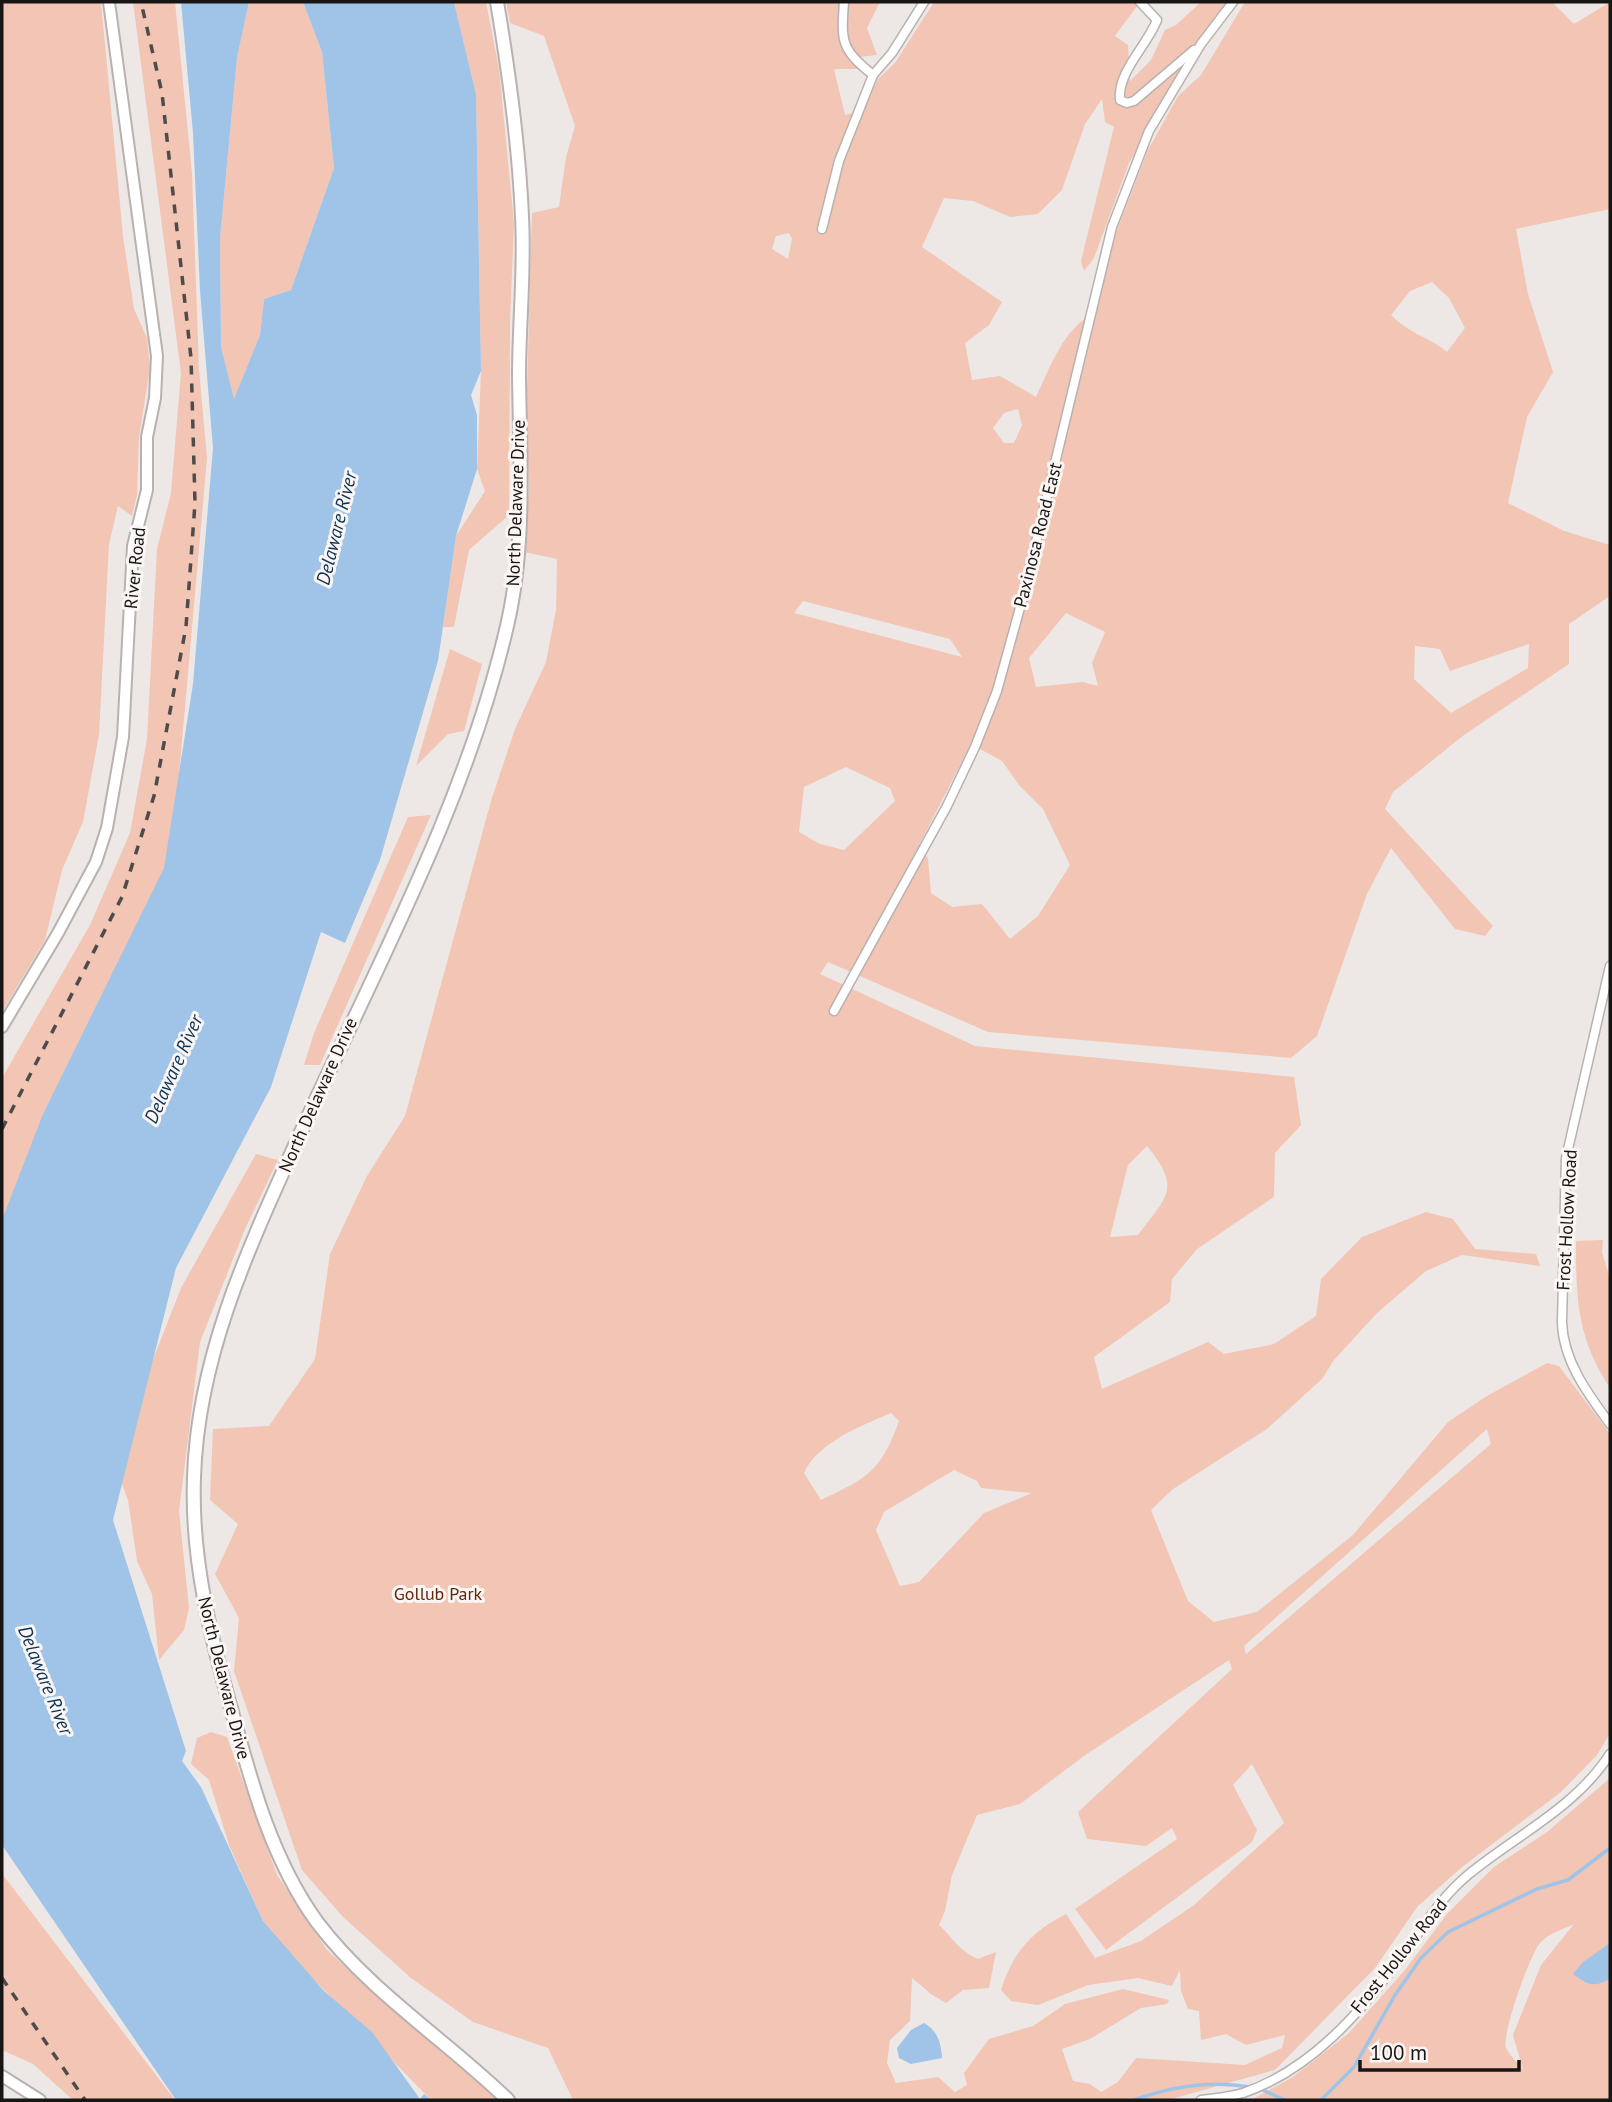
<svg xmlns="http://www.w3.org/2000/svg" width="1612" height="2102" font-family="'PT Sans',sans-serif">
  <rect width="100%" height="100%" fill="#ede8e6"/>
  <g fill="#f2c5b4" fill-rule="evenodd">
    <path d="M2,2h99l22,234 11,73 13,29 3,30 -11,69 -2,58 -5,21 -14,-10 -9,38 -10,191 -16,87 -21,48 -17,70 -43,72z"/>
    <path d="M133,2h42l17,171 7,196 8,89 -33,374 -25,96 -147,310v-160l88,-153 40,-92 17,-94 10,-190 14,-56 10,-120z"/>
    <path d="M249,2h54l19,50 12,116 -43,122 -27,9 -4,36 -26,65 -13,-53 -1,-108 17,-181z"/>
    <path d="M454,2h32l13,67 15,154 -4,99 -1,193 -40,35 -15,77h-11l13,-91 29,-45 -8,-22 4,-98 -5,-277z"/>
    <path d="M506,2h374l-13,26 10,27 -18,2 -2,12h-23l11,46 18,-5 15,-31 17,-16 39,-61h206l-25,34 13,9 2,36 21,-21 14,-30 11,-5 25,-23h25l-97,161 -35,95 -10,13 -3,-10 33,-134 -9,-5 -3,-23 -17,25 -23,66 -24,24 -28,3 -37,-16 -29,-3 -22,49 80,55 -13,23 -24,18 7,37 28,-4 36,21c13,-27 29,-73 59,-83l17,-71 36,-93 30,-54 23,-21 44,-73h307l22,22 36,-22v207l-94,20 12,65 25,78 -26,45 -19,86 56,28 46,14v51l-41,28v40l-105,71 -71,57 -8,17 108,117 -8,10 -30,-7 -64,-81 -24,46 -50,142 -26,22 -303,-26 -160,-70 -8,12 155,72 319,31 7,48 -26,28 -1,44 -77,52 -25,30 -2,23 -76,55 8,32 106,-47 16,12 50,-10 42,-28 5,-37 41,-42 64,-25 27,7 22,30 61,5 4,12 -78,-11 -36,16 -49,42 -43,47 -12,19 -55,50 -94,60 -22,21 37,91 26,21 43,-10 96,-77 95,-113 39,-26 60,-33 12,3 51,68v299l-13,22 -36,37 -99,75 -44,39 -43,62 -100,102 -107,30h-595l-25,-52 -75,-26 -62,-44 -68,-61 -41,-47 -68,-199 5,-53 -24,-44 23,-50 -28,-24 3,-71 56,-3 46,-67 15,-105 37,-78 38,-60 86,-315 24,-72 31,-67 10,-52 1,-51 -33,-7 5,-65 -3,-62 6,-212 27,-6 7,-50 9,-31 -31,-90 -34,-13zM789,233l3,6 -4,20 -16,-10 4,-13zM1432,282l17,16 16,30 -18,24c-19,-16 -38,-18 -56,-37l19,-24zM1018,409l4,16 -8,18h-10l-11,-15 11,-15zM803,601l147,38 12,18 -168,-44zM1066,613l39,19 -13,31 6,23 -15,-4 -47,5 -7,-29zM1529,644l-1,24 -77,45 -37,-34 1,-33 25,3 10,22zM971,744l31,17 17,24 24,24 27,56 -32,51 -28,23 -28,-35 -30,3 -21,-14 -3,-34 -9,-14zM846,767l44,21 5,13 -51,49 -24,-6 -21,-12 5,-45zM1147,1146c35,43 20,50 -9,89l-28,2 18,-72zM891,1413l8,8c-18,50 -31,57 -78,79l-17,-27c14,-31 57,-47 87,-60zM1487,1429l4,15 -245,210 -2,-8zM954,1470l23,11 4,7 51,5 -48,20 -65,69 -19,4 -24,-56 8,-18zM1229,1660l3,9 -154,143 9,27 59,7 26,-18 5,11 -102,70 31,41 146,-108 5,-12 -24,-45 19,-21 32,59 -90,82 -53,36 -46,17 -29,-44c-35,18 -53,38 -65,76l10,11 27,4 50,-20 50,-7 34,8 8,-16 1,21 7,18 11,2 2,29 25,-6 20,11 39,-10 -3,13 -37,17 -109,-7 -18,24 -17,10 -11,-8 -17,-3 -11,-32 28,-10 51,-31 26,-4 2,-4 -46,-11 -58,15 -32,22 -44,13 -25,34 3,12 -12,7 -17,-15 -42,6 -9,-20 3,-23 20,-19 2,-43 19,16 15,9 17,-13 26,-2 7,-36 -18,7c-20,-9 -24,-20 -39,-34l6,-14 7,-36 25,-60 43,-11 64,-48z"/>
    <path d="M450,649l32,15 -18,67 -16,3 -32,32z"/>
    <path d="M431,815l-111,250h-16l10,-32 94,-216z"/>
    <path d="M256,1154l22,6 -33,69 -45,113 -21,169 10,97 -5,22 -25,30 -7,-66 -15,-33 -9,-61 -12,-32 16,-55 49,-125z"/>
    <path d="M1603,1240l-1,12 8,27v109c-33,-51 -34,-88 -34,-147z"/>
    <path d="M211,1732l16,5 50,138 50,75 57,53 83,63 32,34h-68l-139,-143 -29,-36 -34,-76 -20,-65 -18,-16 6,-26z"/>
    <path d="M1610,1778v322h-359l42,-23 56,-44 56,-63 42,-56 47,-47 53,-35zM1574,1924l-33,41 -28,70 10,35c-5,-7 -13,-14 -17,-22 -5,-12 24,-95 35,-106 7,-8 23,-13 33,-18z"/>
    <path d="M2,1873l1,2 172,225h-102l-40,-36 -31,-14z"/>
  </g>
  <g fill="#a0c4e7">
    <path d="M181,2h68l-12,56 -17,181 1,108 13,52 26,-64 4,-36 27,-9 43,-122 -12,-116 -19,-50h151l22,92 5,277 -10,24 6,20v54l-21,67 -18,125 -58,199 -35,83 -24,-11 -50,155 -95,181 -63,252 73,231 -4,10 19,26 62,134 61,70 48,41 48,67 4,-5 7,6h-255l-174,-255v-625l41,-106 121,-246 29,-184 20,-236 -13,-157 -7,-158z"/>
    <path d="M1610,1943v36c-17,9 -22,6 -37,-5l9,-11z"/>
    <path d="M924,2023c14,8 17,20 18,35l-31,6 -12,-6 -2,-10 14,-18z"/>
  </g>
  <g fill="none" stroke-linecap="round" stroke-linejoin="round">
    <g stroke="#a0c4e7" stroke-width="3.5">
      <path d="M1258,2088l27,12"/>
      <path d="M1134,2100c38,-14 76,-20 116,-13"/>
      <path d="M1321,2100l33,-33 41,-72 26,-37 27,-26 89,-43 31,-9 42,-32"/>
    </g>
    <defs>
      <g id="minor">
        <path d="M844,2c-3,40 -3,47 29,73"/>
        <path d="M1140,2l17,18c-10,26 -40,52 -37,80l7,3 7,-2 60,-51"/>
        <path d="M822,229l17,-68 34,-86 19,-22 32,-51"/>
        <path d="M1610,966l-44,192 -4,164c1,39 26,72 48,102"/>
        <path d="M834,1011l113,-205 28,-59 22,-56 24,-87 91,-377 37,-96 52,-87 32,-42"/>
        <path d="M1201,2100c14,-2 28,-3 42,-7 68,-23 118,-81 159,-137 21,-29 39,-59 67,-82 49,-40 106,-66 141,-120"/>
      </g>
      <g id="tertiary">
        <path d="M2,1027l56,-94 38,-71 11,-34 16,-91 10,-191 14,-56v-53l8,-39 2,-42 -48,-354"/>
        <path d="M2,2076l38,24"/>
      </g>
      <path id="secondary" d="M497,2c12,71 22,142 25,215 3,53 -3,106 -3,159 1,82 7,169 -12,250 -41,177 -131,341 -206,506 -50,111 -103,221 -107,345 -3,81 16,158 38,235 20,73 40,148 85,210 52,69 129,118 191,178"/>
    </defs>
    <use href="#minor" stroke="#b7b2b0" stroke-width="11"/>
    <use href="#tertiary" stroke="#b7b2b0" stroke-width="14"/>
    <use href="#secondary" stroke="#b7b2b0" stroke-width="16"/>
    <use href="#minor" stroke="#fff" stroke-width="8"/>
    <use href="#tertiary" stroke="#fff" stroke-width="10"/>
    <use href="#secondary" stroke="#fff" stroke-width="12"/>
    <g stroke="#4e4c4a" stroke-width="3.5" stroke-dasharray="9 9" stroke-linecap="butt">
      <path d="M2,1129l120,-232 32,-101 32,-169 9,-124 -4,-145 -29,-265 -21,-91"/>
      <path d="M2,1978l83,122"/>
    </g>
  </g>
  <g text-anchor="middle" stroke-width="6" stroke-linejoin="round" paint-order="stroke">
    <g font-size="18" fill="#171615" stroke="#fbf6f4">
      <text transform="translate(516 503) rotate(-88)" y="6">North Delaware Drive</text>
      <text transform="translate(1038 535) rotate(-76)" y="6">Paxinosa Road East</text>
      <text transform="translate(135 568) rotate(-84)" y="6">River Road</text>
      <text transform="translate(318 1095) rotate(-66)" y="6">North Delaware Drive</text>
      <text transform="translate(1567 1220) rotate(-87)" y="6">Frost Hollow Road</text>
      <text transform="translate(224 1678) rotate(76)" y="6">North Delaware Drive</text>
      <text transform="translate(1399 1956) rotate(-51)" y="6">Frost Hollow Road</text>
    </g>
    <g font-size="18" fill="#61260c" stroke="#fbf6f4">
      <text x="438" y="1600">Gollub Park</text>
    </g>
    <g font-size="19" font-style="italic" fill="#0a3355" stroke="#fbf6f4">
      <text transform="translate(336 528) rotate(-76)" y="7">Delaware River</text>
      <text transform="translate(173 1069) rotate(-66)" y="7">Delaware River</text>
      <text transform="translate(46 1680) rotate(68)" y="7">Delaware River</text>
    </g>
  </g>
  <rect width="1612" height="2102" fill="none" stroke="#171615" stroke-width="7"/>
  <path d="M1360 2060v10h159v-10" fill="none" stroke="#171615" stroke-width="3.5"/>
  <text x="1370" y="2060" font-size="21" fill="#171615" stroke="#fbf6f4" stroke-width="5" paint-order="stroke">100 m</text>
</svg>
